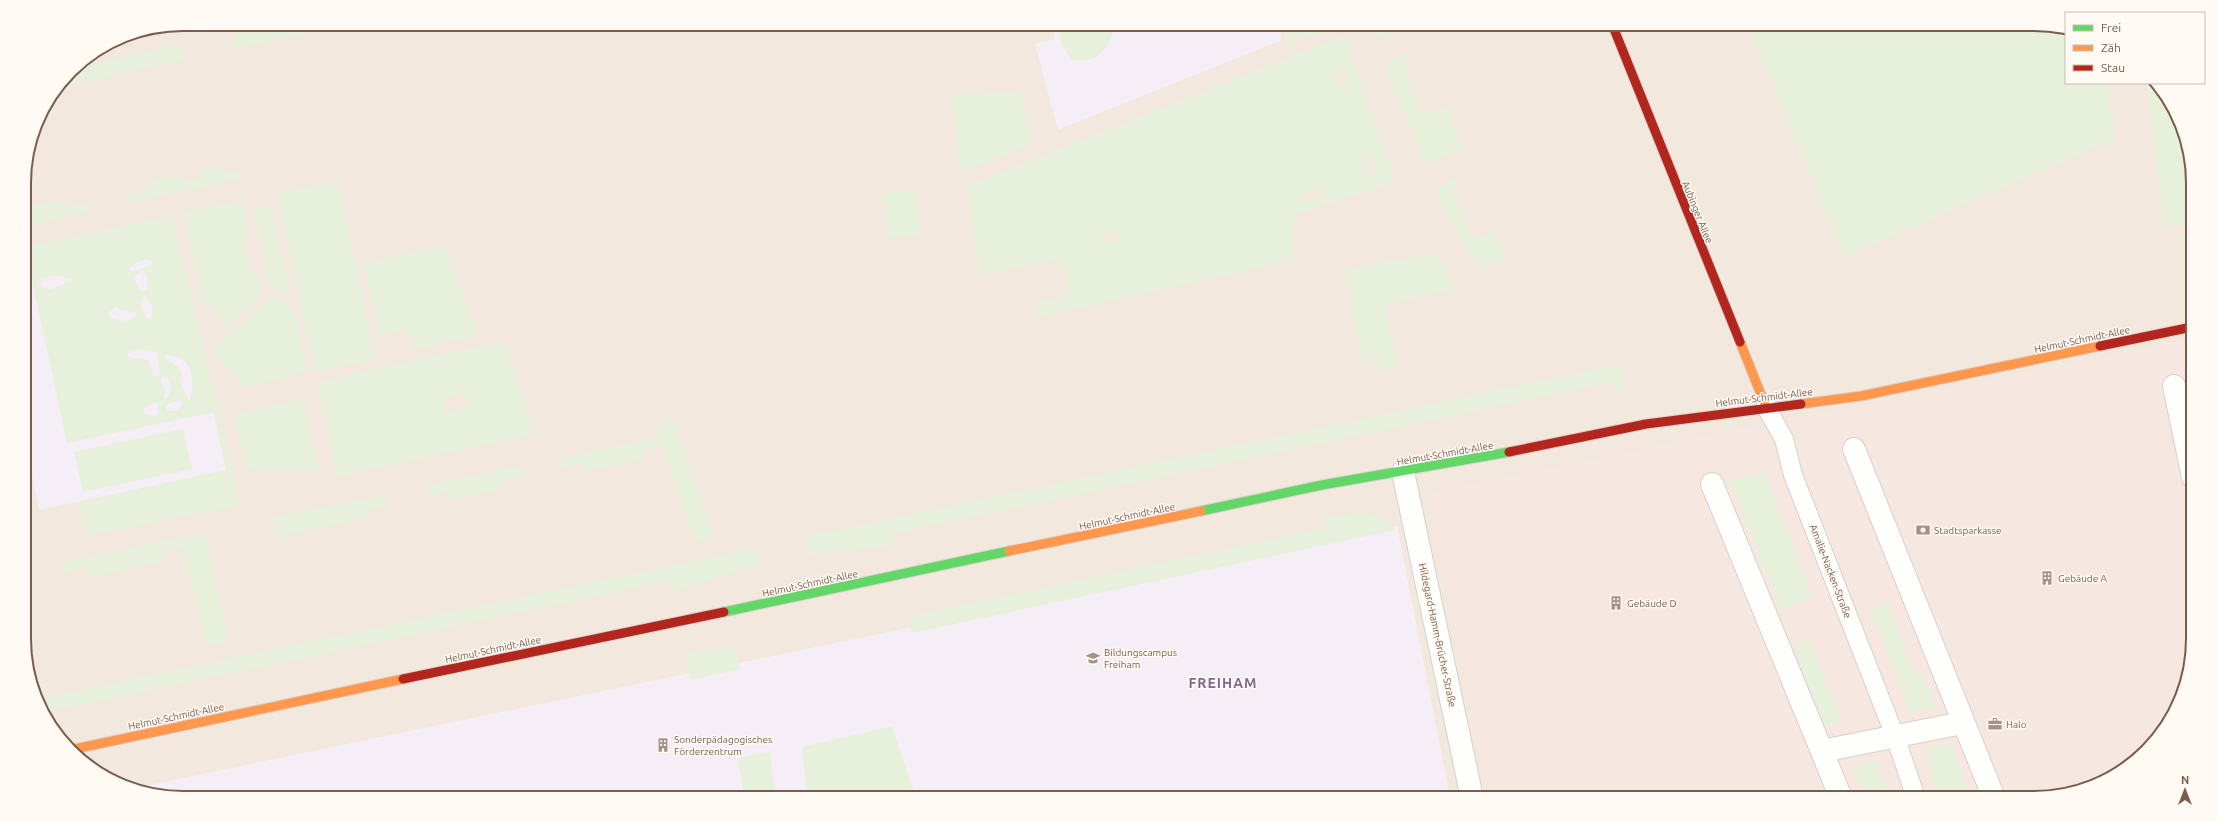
<svg xmlns="http://www.w3.org/2000/svg" width="2217" height="822" font-family="Ubuntu,sans-serif">
  <rect width="100%" height="100%" fill="#f9f5f0"/>
  <path fill="#f2e8de" d="M183,24h1851l32,5v54h91l20,30 15,49 1,477 -8,51 -19,38 -35,37 -46,24 -41,9h-594l-53,-271 -1266,262 -36,-18 -31,-27 -24,-35 -13,-39 -3,-498 16,-59 38,-49 44,-28z"/>
  <path fill="#f6e8e1" d="M2192,338l1,301 -8,51 -19,38 -35,37 -46,24 -41,9h-555l-63,-305z"/>
  <g fill="#f6eef6">
    <path d="M1052,24h230l-2,17 -222,89 -23,-86 20,-5z"/>
    <path d="M178,246l48,224 -187,40 -13,-65 -1,-167z"/>
    <path d="M1397,527l53,271h-1267l-52,-9z"/>
  </g>
  <g fill="#e7f0db" fill-rule="evenodd">
    <path d="M280,24h76l-120,24 -3,-14z"/>
    <path d="M1065,24h47l2,4c-3,19 -21,38 -42,32 -8,-10 -19,-25 -7,-36z"/>
    <path d="M1289,24h49l1,3 -51,17z"/>
    <path d="M1372,24h40l-34,15z"/>
    <path d="M1747,24h287l32,5v54h41l8,56 -270,118z"/>
    <path d="M1345,35l50,147 -100,33 -1,45 -255,57 -4,-15 35,-7 -9,-36 -81,16 -13,-89zM1341,67l7,19 -7,3 -7,-19zM1370,155l7,19 -7,3 -7,-19zM1322,188l3,9 -23,6 -3,-8zM1116,231l2,9 -18,4 -2,-8z"/>
    <path d="M182,44l3,16 -124,26 14,-18z"/>
    <path d="M1407,54l3,6 -7,3 20,51 23,-7 18,43 -40,14 -40,-100z"/>
    <path d="M2146,83h11l20,30 11,51 -1,-18 5,16v63l-28,2z"/>
    <path d="M1019,91l16,51 -74,31 -10,-78z"/>
    <path d="M221,166l2,7 21,-4 2,9 -117,24 -2,-8 23,-5 -1,-8 31,-6 2,7 21,-5 -1,-7z"/>
    <path d="M1457,179l2,5 -7,3 21,53 22,-8 13,28 -23,7 -27,-26 -24,-54z"/>
    <path d="M338,181l37,178 -60,13 -38,-179z"/>
    <path d="M915,189l6,46 -33,2 -6,-43z"/>
    <path d="M243,200l7,34 -8,2 10,38h5l6,18 -39,37 -12,-25 -10,-3 -18,-89z"/>
    <path d="M52,201l1,3 10,-3 2,6 23,-4 2,9 -65,14v-19z"/>
    <path d="M272,205l19,93 -21,-11 -17,-78z"/>
    <path d="M172,215l68,290 -154,31 -7,-34 147,-32 -12,-58 -147,31 -42,-196zM140,260h9l4,3 -2,3 -20,5 -3,-2zM142,271l5,5v13l-4,3 -4,-2 -5,-14zM56,276l16,3 -22,11 -10,-4c2,-9 8,-9 16,-10zM145,296l7,8v15l-6,-2 -6,-14zM117,307l6,4 13,1 1,3 -8,6h-8l-12,-4 -1,-5zM140,349l17,3 3,23 -6,2 -6,-17 -20,-3v-4zM167,354c4,2 8,2 12,3 15,6 16,32 10,44l-9,-19 2,-7 -4,-8 -14,-10zM163,376l4,1c5,8 5,15 -1,22l-3,-2 3,-6 -6,-11zM181,399l2,2 -1,5 -6,5h-9l-2,-5zM155,402l3,2 1,9 -4,3 -10,-1 -2,-6z"/>
    <path d="M444,244l34,91 -63,15 -7,-22 -27,9 -18,-73z"/>
    <path d="M1433,253c11,11 16,22 21,36l-69,16 13,62 -18,5 -2,-12 -15,2 -19,-92z"/>
    <path d="M271,296l23,13 13,63 -64,15c-1,-14 -16,-11 -22,-26l-5,-1 -3,-12z"/>
    <path d="M504,341l32,93 -199,43 -20,-95zM464,392l5,13 -24,8 -4,-13z"/>
    <path d="M1621,364l6,25 -13,3 -2,-10 -721,152 2,10 -8,3 -77,8 -3,-13 3,-6z"/>
    <path d="M303,399l16,74 -73,-4 -12,-55z"/>
    <path d="M674,421l40,116 -19,4 -33,-95 -19,4 1,9 -59,13 -2,-9 -22,5 -2,-10 100,-21 -3,-12z"/>
    <path d="M183,429l9,40 -109,23 -9,-40z"/>
    <path d="M520,466l3,11 -20,3 1,9 -54,11 -2,-8 -20,4 -3,-10z"/>
    <path d="M1765,473l48,124 -32,13 -52,-130z"/>
    <path d="M386,494l2,11 -20,4 1,9 -93,19 -4,-19z"/>
    <path d="M1365,512l17,6 13,12 -483,103 -3,-17 417,-88 -2,-10z"/>
    <path d="M205,532l23,109 -22,5 -24,-101v2l-19,5 1,9 -76,17 -1,-10 -22,4 -2,-10z"/>
    <path d="M750,549l6,4 3,13c-30,5 -58,19 -88,26l-2,-11 -626,132 -6,-14z"/>
    <path d="M1888,603l27,72 8,-2 13,35 -25,7 -40,-105z"/>
    <path d="M1809,639l33,83 -18,6 -31,-83z"/>
    <path d="M736,648l5,21 -50,11 -6,-28 22,-3z"/>
    <path d="M892,726l24,72h-109l-5,-51z"/>
    <path d="M1952,743l19,55h-34l-12,-49z"/>
    <path d="M770,752l5,46h-30l-8,-40z"/>
    <path d="M1875,759l14,39h-25l-12,-30z"/>
  </g>
  <g fill="none" stroke-linecap="round" stroke-linejoin="round">
    <defs>
      <path id="lane" d="M1766,407l18,32 9,36 102,261 21,62"/>
      <g id="street">
        <path d="M2174,386l19,91"/>
        <path d="M1854,449l140,349"/>
        <path d="M1403,472l69,326"/>
        <path d="M1712,484l129,314"/>
        <path d="M1822,751l140,-28"/>
      </g>
      <g id="fast">
        <path d="M1201,511l121,-26 187,-33"/>
        <path d="M724,612l285,-61"/>
      </g>
      <g id="slow">
        <path d="M1740,342l26,65"/>
        <path d="M1801,404l60,-8 239,-50"/>
        <path d="M1009,551l192,-40"/>
        <path d="M70,750l333,-71"/>
      </g>
      <g id="jam">
        <path d="M1612,24l128,318"/>
        <path d="M2100,346l92,-19"/>
        <path d="M1509,452l137,-28 155,-20"/>
        <path d="M403,679l321,-67"/>
      </g>
    </defs>
    <use href="#lane" stroke="#d7d1cb" stroke-width="20"/>
    <use href="#street" stroke="#d7d1cb" stroke-width="24"/>
    <use href="#fast" stroke="#d9d2cb" stroke-width="11"/>
    <use href="#slow" stroke="#d9d2cb" stroke-width="11"/>
    <use href="#jam" stroke="#d9d2cb" stroke-width="11"/>
    <use href="#lane" stroke="#fefefd" stroke-width="18"/>
    <use href="#street" stroke="#fefefd" stroke-width="22"/>
    <use href="#fast" stroke="#63d668" stroke-width="9"/>
    <use href="#slow" stroke="#ff974d" stroke-width="9"/>
    <use href="#jam" stroke="#b3261e" stroke-width="9"/>
  </g>
  <defs>
    <symbol id="bank-bare" viewBox="-9 -9 18 18"><path d="M-6-4H6V4H-6ZM0-2.3a2.3 2.3 0 1 0 0 4.6a2.3 2.3 0 1 0 0-4.6Z" fill="#a69286" stroke="#fffaf3" stroke-width="2.5" paint-order="stroke"/></symbol>
    <symbol id="building-bare" viewBox="-9 -9 18 18"><path d="M-4-6H4V6H1V3H-1V6H-4ZM-2.5-4.3h1.7v1.8h-1.7ZM.8-4.3h1.7v1.8H.8ZM-2.5-1h1.7V.8h-1.7ZM.8-1h1.7V.8H.8Z" fill="#a69286" stroke="#fffaf3" stroke-width="2.5" paint-order="stroke"/></symbol>
    <symbol id="school-bare" viewBox="-9 -9 18 18"><path d="M0-5L7-2L0 1L-7-2ZM-4 1L0 2.5L4 1V4Q0 6-4 4Z" fill="#a69286" stroke="#fffaf3" stroke-width="2.5" paint-order="stroke"/></symbol>
    <symbol id="office-bare" viewBox="-9 -9 18 18"><path d="M-6-3h4V-5.5h4V-3h4V5H-6ZM-1-4.5V-3h2v-1.5ZM-6 0V1H6V0Z" fill="#a69286" stroke="#fffaf3" stroke-width="2.5" paint-order="stroke"/></symbol>
  </defs>
  <g fill-rule="evenodd">
    <use href="#bank-bare" x="1913" y="520" width="20" height="20"/>
    <use href="#building-bare" x="2037" y="568" width="20" height="20"/>
    <use href="#building-bare" x="1606" y="593" width="20" height="20"/>
    <use href="#school-bare" x="1083" y="648" width="20" height="20"/>
    <use href="#office-bare" x="1985" y="714" width="20" height="20"/>
    <use href="#building-bare" x="653" y="735" width="20" height="20"/>
  </g>
  <g text-anchor="middle" stroke-width="3" stroke-linejoin="round" paint-order="stroke">
    <g font-size="10" fill="#7a5c4d" stroke="#fffaf3">
      <text transform="translate(1698 212) rotate(68)" y="4">Aubinger Allee</text>
      <text transform="translate(2082 339) rotate(-12)" y="4">Helmut-Schmidt-Allee</text>
      <text transform="translate(1764 397) rotate(-7)" y="4">Helmut-Schmidt-Allee</text>
      <text transform="translate(1445 453) rotate(-10)" y="4">Helmut-Schmidt-Allee</text>
      <text transform="translate(1127 516) rotate(-12)" y="4">Helmut-Schmidt-Allee</text>
      <text transform="translate(1831 571) rotate(69)" y="4">Amalie-Nacken-Straße</text>
      <text transform="translate(810 583) rotate(-12)" y="4">Helmut-Schmidt-Allee</text>
      <text transform="translate(1438 635) rotate(78)" y="4">Hildegard-Hamm-Brücher-Straße</text>
      <text transform="translate(493 649) rotate(-12)" y="4">Helmut-Schmidt-Allee</text>
      <text transform="translate(176 716) rotate(-12)" y="4">Helmut-Schmidt-Allee</text>
    </g>
    <g font-size="10" fill="#7a5c4d" stroke="#fffaf3" text-anchor="start">
      <text x="1934" y="534">Stadtsparkasse</text>
      <text x="2058" y="582">Gebäude A</text>
      <text x="1627" y="607">Gebäude D</text>
      <text x="1104" y="656">Bildungscampus<tspan x="1104" dy="12">Freiham</tspan></text>
      <text x="2006" y="728">Halo</text>
      <text x="674" y="743">Sonderpädagogisches<tspan x="674" dy="12">Förderzentrum</tspan></text>
    </g>
    <g font-size="14" font-weight="bold" letter-spacing="1" fill="#846695" stroke="#fffaf3">
      <text x="1223" y="688">FREIHAM</text>
    </g>
  </g>
  <path d="M0 0H2217V822H0ZM183 31H2034A152 152 0 0 1 2186 183V639A152 152 0 0 1 2034 791H183A152 152 0 0 1 31 639V183A152 152 0 0 1 183 31Z" fill="#fffaf3" fill-rule="evenodd"/>
  <path fill="none" stroke="#7a5c4d" stroke-width="2" d="M183 31H2034A152 152 0 0 1 2186 183V639A152 152 0 0 1 2034 791H183A152 152 0 0 1 31 639V183A152 152 0 0 1 183 31Z"/>
  <rect x="2065" y="12" width="140" height="72" fill="#fffaf3" stroke="#cabbb1"/>
  <rect x="2073" y="25" width="20" height="6" fill="#63d668" stroke="#cabbb1"/>
  <text x="2101" y="32" font-size="12" fill="#7a5c4d">Frei</text>
  <rect x="2073" y="45" width="20" height="6" fill="#ff974d" stroke="#cabbb1"/>
  <text x="2101" y="52" font-size="12" fill="#7a5c4d">Zäh</text>
  <rect x="2073" y="65" width="20" height="6" fill="#b3261e" stroke="#cabbb1"/>
  <text x="2101" y="72" font-size="12" fill="#7a5c4d">Stau</text>
  <g transform="translate(2185 790)" stroke="#fffaf3" stroke-width="3" paint-order="stroke">
  <path d="M0-3L7 15L0 10L-7 15Z" fill="#7a5c4d"/>
  <text y="-6" font-size="11" font-weight="bold" text-anchor="middle" fill="#7a5c4d">N</text>
  </g>
</svg>
